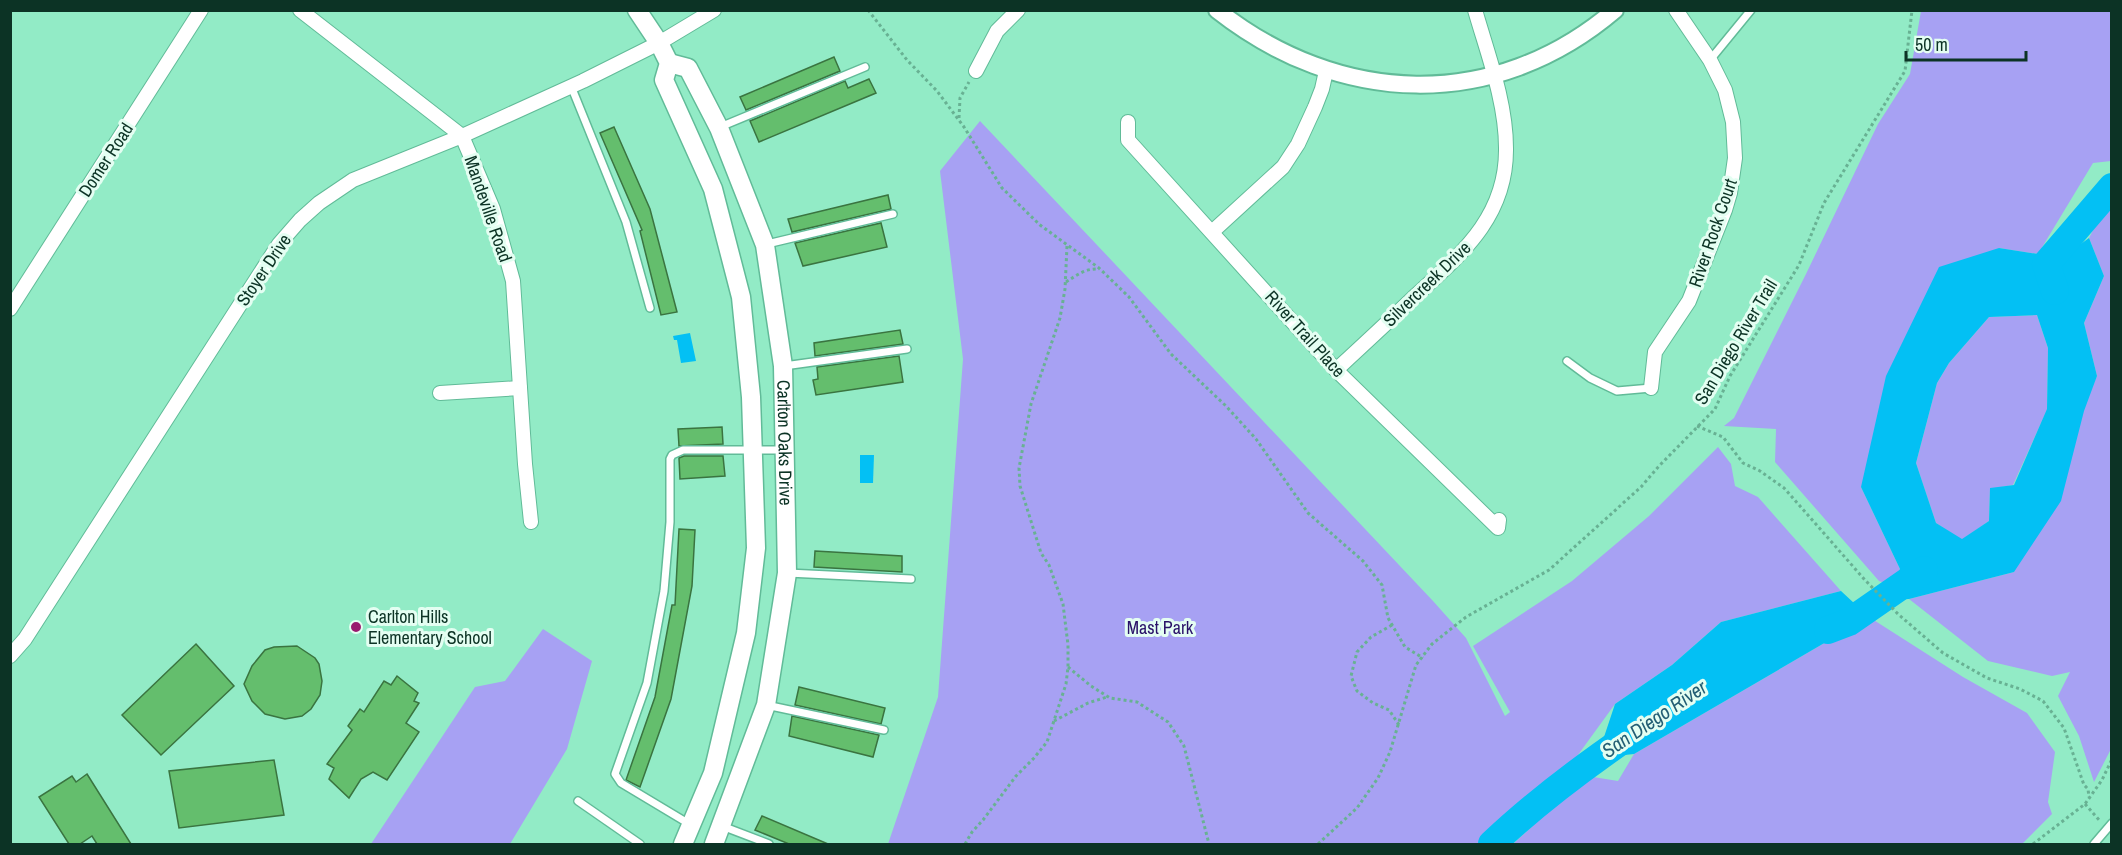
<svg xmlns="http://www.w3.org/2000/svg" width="2122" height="855" font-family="'Archivo Narrow',sans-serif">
  <rect width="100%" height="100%" fill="#92ebc6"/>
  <g fill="#a7a1f3">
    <path d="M1921,11h190v150l-18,2 -55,91 -39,-6 -138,239 39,82 -7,17 -14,-5 -104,-119 1,-33 -52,-3 10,-8 72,-144 72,-150 32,-50z"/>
    <path d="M980,121l453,480 33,37 39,78 5,-4 -37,-66 99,-65 77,-65 69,-69 13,17 4,22 23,11 83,94 -120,31 -49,43 -57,39 -48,66 -82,74h-597l50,-147 25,-338 -23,-188z"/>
    <path d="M2111,195l1,552 -18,35 -15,-46 -21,-40 12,-24 -18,4 -64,-15 -79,-62 105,-27 83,-196 -13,-53 20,-47 -15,-38z"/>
    <path d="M2037,315l11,33 -1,62 -34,75 -23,4 -1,32 -27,19 -26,-17 -20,-60 21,-80 12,-20 40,-46z"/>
    <path d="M1869,617l94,60 64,36 28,39 -7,50 4,12 -30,30h-509l74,-68 31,5 16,-27z"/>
    <path d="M543,629l49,32 -25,88 -57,95h-139l104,-157 30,-6z"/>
  </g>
  <g fill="#03c0f4" fill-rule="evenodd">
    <path d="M2089,238l15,38 -20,47 13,53 -13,35 -23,90 -47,71 -105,27 -18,1 2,-14 7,-17 -39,-82 25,-111 53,-109 60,-19 39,6 21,6zM2037,315l11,33 -1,61 -33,76 -24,3 -1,33 -27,18 -26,-16 -20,-60 21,-80 12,-20 40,-46z"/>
    <path d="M690,333l6,28 -15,2 -4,-23h-3l-1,-4z"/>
    <path d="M860,455h14l-1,28h-13z"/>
    <path d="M1841,591l28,26 -235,137 -37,4 18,-54 57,-39 49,-43z"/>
  </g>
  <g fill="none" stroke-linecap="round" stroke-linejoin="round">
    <g stroke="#03c0f4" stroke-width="28">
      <path d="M2055,291l-9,-27 66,-77"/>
      <path d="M1828,630l21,-8 75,-52"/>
      <path d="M1492,844c42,-40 90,-76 138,-109"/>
    </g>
  </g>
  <g fill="#64be6d" stroke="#3a7440" stroke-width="1.5">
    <path d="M834,57l6,14 -94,39 -6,-13z"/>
    <path d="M869,79l7,14 -117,49 -9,-21 95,-40 3,7z"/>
    <path d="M614,127l36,82 27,103 -16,3 -21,-84 2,-1 -42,-97z"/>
    <path d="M888,195l3,14 -99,23 -4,-13z"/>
    <path d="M881,223l6,24 -84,19 -8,-23z"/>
    <path d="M900,330l3,14 -88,12 -1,-13z"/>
    <path d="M899,356l4,26 -87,13 -3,-15 5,-1 -1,-12z"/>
    <path d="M722,427l1,17 -44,2 -1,-17z"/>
    <path d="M684,456h39l2,20 -45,3 -1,-21z"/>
    <path d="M679,529l16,1 -3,56 -21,113 -31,88 -14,-7 29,-83 17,-92h3z"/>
    <path d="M815,551l87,5v16l-88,-5z"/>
    <path d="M196,644l38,42 -73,69 -39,-40z"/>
    <path d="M297,646l18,12 4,6 3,17 -2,14 -9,14 -9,7 -17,3 -20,-5 -13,-13 -8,-17 8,-18 13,-16 9,-3z"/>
    <path d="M397,676l21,17 -4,8 5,2 -13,20 13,9 -32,48 -14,-8 -12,7 -12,19 -20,-19 5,-11 -7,-4 25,-34 -4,-4 12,-17 4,3 20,-31 7,4z"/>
    <path d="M799,687l86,21 -4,16 -86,-19z"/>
    <path d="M792,716l87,19 -6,22 -84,-21z"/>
    <path d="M274,760l10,55 -105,13 -10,-57z"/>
    <path d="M87,774l44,70h-34l-5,-8 -12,8h-11l-30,-47 33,-21 4,6z"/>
    <path d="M762,816l66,28h-39l-34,-14z"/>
  </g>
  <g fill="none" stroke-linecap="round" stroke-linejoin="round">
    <defs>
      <g id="service">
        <path d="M1710,60l41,-50"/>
        <path d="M571,86l55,136 24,86"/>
        <path d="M720,127l145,-60"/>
        <path d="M767,244l126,-30"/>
        <path d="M1567,361l23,17 27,13 34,-3"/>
        <path d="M784,366l123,-17"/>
        <path d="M788,573l123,6"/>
        <path d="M766,705l118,25"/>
        <path d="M578,801l62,43"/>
        <path d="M691,825l-70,-42 -6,-9 32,-91 17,-92 6,-69v-63l2,-4 11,-5h99"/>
        <path d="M722,826l47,18"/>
        <path d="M2094,844l18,-21"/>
      </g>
      <g id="minor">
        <path d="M300,10l162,126 31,73 20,72 12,183 6,58"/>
        <path d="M976,71l21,-40 21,-21"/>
        <path d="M1128,122v18l208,230 162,158 1,-8"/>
        <path d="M1212,232l71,-65 15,-23 17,-37 7,-18 4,-18"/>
        <path d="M10,309l191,-299"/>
        <path d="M1336,370c26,-24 52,-48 77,-72 47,-43 94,-80 93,-150 0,-46 -18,-93 -31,-138"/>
        <path d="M1651,388l4,-36 34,-51 36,-91 5,-17 5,-35 -2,-36 -8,-32 -15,-30 -34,-50"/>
        <path d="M440,393l80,-5"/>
        <path d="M10,656l15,-17 254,-395 21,-24 19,-17 34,-23 109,-44 121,-55 76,-38 55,-33"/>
      </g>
      <path id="tertiary" d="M1217,10c122,96 277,103 398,0"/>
      <g id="secondary">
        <path d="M637,10l22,33 10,20 -5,17 49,109 28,108 10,100 5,151 -10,85 -33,140 -30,71"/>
        <path id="s1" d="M669,63l19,5 31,60 46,117 18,121 4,207 -21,132 -52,139"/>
      </g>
    </defs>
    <use href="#service" stroke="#61bb98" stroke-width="10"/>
    <use href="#minor" stroke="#61bb98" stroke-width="16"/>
    <use href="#tertiary" stroke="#61bb98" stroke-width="20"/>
    <use href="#secondary" stroke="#61bb98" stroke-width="21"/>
    <g stroke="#68b193" stroke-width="3" stroke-dasharray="3 3" stroke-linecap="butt">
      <path d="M868,10l39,50 30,31 27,36 38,61 38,37 59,43 30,29 42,57 55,52 30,33 52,74 55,48 19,24 6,33 17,29 18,11"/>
      <path d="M959,118l1,-20 9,-16"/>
      <path d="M1066,282c11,-7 20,-14 33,-13"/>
      <path d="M1697,426l26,11 20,26 17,8 24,17 81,92 33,34 45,39 44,25 33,11 23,12 21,27 20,57 4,4 1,8"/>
      <path d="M1392,625l-21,12 -14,15 -6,24 6,15 16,12 16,7 10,15"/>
      <path d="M1068,667l23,19 19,12 27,4 31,20 16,24 25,98"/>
      <path d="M1054,721l34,-18 19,-6"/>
      <path d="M2085,804l15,17"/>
      <path d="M965,844l7,-12 11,-12 33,-44 18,-18 13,-16 19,-58 2,-17v-22l-5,-41 -14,-39 -8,-12 -21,-67 -1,-18 12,-64 29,-86 5,-29 2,-43"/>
      <path d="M1318,844l39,-36 21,-30 12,-26 26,-87 16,-21 34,-27 83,-47 92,-83 18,-21 56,-57 15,-33 69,-111 25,-62 81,-132 7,-61"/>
      <path d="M2033,844l52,-40 17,-24 10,-21"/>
    </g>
    <use href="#service" stroke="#fff" stroke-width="7"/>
    <use href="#minor" stroke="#fff" stroke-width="14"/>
    <use href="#tertiary" stroke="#fff" stroke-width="16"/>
    <use href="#secondary" stroke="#fff" stroke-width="18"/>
  </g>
  <circle fill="#99196e" stroke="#e4fef2" stroke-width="2" cx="356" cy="627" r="6"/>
  <g text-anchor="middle" stroke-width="6" stroke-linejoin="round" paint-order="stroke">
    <g font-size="18" fill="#0c3325" stroke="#e4fef2">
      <text transform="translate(106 160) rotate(-57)" y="6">Domer Road</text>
      <text transform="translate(488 209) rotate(71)" y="6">Mandeville Road</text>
      <text transform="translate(1713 233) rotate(-71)" y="6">River Rock Court</text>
      <text transform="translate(264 270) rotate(-56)" y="6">Stoyer Drive</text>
      <text transform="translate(1427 284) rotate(-44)" y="6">Silvercreek Drive</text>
      <text transform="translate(1305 334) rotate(48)" y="6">River Trail Place</text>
      <text transform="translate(1736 342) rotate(-59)" y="6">San Diego River Trail</text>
      <text dy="6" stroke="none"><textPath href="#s1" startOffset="412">Carlton Oaks Drive</textPath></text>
    </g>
    <g font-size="18" fill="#0c3325" stroke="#e4fef2" text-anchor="start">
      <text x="368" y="623">Carlton Hills<tspan x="368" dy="21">Elementary School</tspan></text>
    </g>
    <g font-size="18" fill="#291168" stroke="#e4fef2">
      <text x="1160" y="634">Mast Park</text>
    </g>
    <g font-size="20" font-style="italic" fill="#235e74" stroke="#e4fef2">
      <text transform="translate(1654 719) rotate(-34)" y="7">San Diego River</text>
    </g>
  </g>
  <rect width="2122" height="855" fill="none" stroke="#0c3325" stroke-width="24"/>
  <path d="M1906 51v9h120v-9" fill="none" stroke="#0c3325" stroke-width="3"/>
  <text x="1915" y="51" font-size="18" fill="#0c3325" stroke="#e4fef2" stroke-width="4.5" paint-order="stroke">50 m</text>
</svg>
